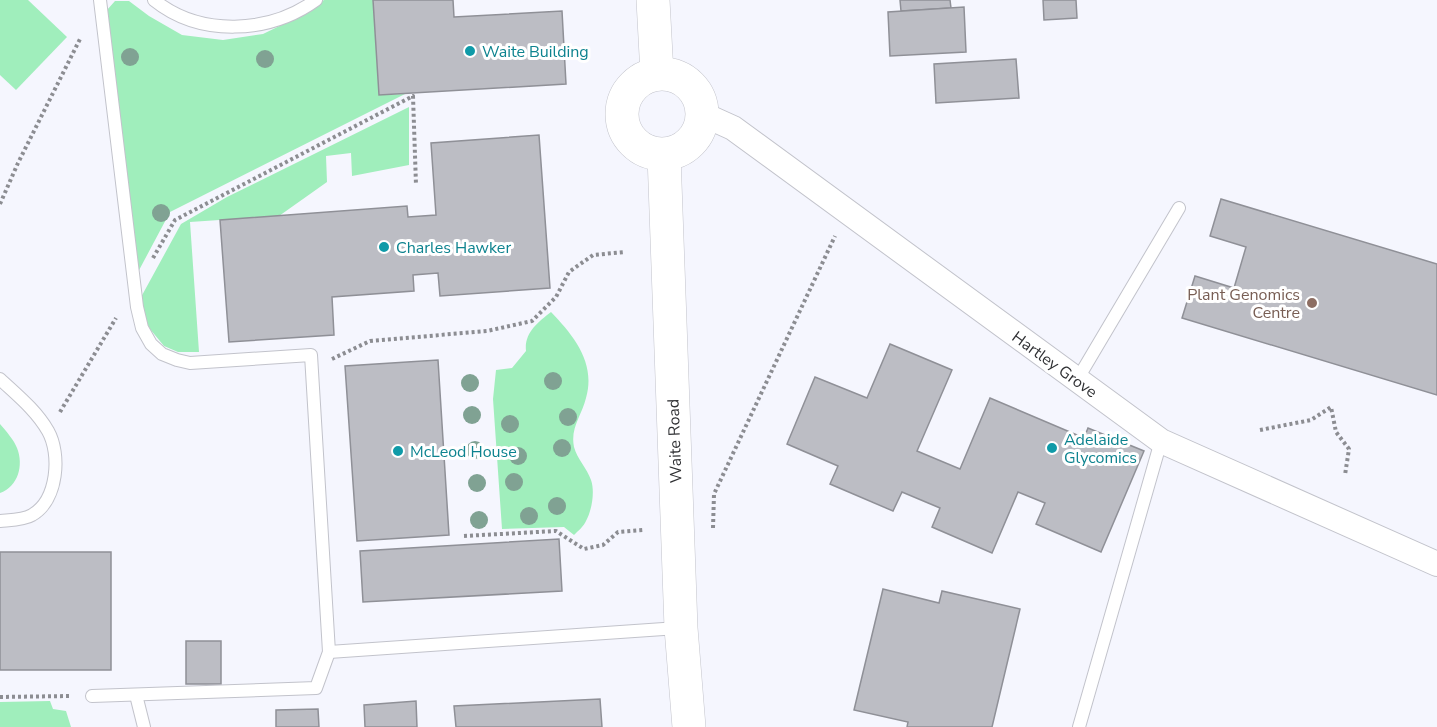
<svg xmlns="http://www.w3.org/2000/svg" width="1437" height="727" font-family="'Nunito Sans',sans-serif">
  <rect width="100%" height="100%" fill="#f5f6fe"/>
  <g fill="#a0eebc">
    <path d="M0,0h28l39,37 -51,53 -16,-15z"/>
    <path d="M324,0h49l6,95 26,-1 -235,118 -33,62 -30,-264 8,-9h14l20,15 33,19 41,5 40,-6 35,-17z"/>
    <path d="M409,107v58l-57,11 -1,-23 -25,3 1,26 -48,34 -89,6 9,130h-21l-14,-6 -14,-17 -7,-13 -3,-17 41,-75 46,-27z"/>
    <path d="M551,312c23,24 45,51 35,86 -4,17 -16,30 -12,49 3,12 13,21 17,33 4,11 1,30 -5,41 -2,5 -8,10 -12,14l-10,-8 -62,2 -9,-130 3,-29 16,-2 14,-17c-2,-18 12,-29 25,-39z"/>
    <path d="M0,424c6,7 14,16 17,24 7,17 1,39 -17,45z"/>
    <path d="M50,701l3,8 13,2 5,16h-71v-25z"/>
  </g>
  <g fill="#bcbdc4" stroke="#8f9097" stroke-width="1.5">
    <path d="M373,0h80l1,17 108,-6 4,73 -187,11z"/>
    <path d="M900,0h50l1,8 -50,3z"/>
    <path d="M1043,0h33l1,18 -33,2z"/>
    <path d="M964,7l2,45 -76,4 -2,-44z"/>
    <path d="M1016,59l3,39 -83,5 -2,-39z"/>
    <path d="M539,135l11,153 -110,8 -2,-23 -25,2 1,16 -82,6 2,38 -105,7 -9,-122 187,-14 1,11 28,-2 -5,-72z"/>
    <path d="M1221,199l216,65v131l-255,-77 13,-42 39,12 12,-41 -36,-11z"/>
    <path d="M890,344l62,26 -35,81 43,18 30,-71 94,40 4,-10 56,23 -43,101 -65,-28 9,-21 -27,-11 -26,61 -60,-26 8,-19 -38,-16 -9,19 -63,-27 8,-18 -51,-22 28,-67 52,21z"/>
    <path d="M438,360l11,175 -92,6 -12,-175z"/>
    <path d="M559,539l3,52 -199,11 -3,-51z"/>
    <rect x="0" y="552" width="111" height="118"/>
    <path d="M883,589l56,14 3,-12 78,18 -28,118h-85l1,-5 -54,-12z"/>
    <rect x="186" y="641" width="35" height="43"/>
    <path d="M600,699l2,28h-146l-2,-21z"/>
    <path d="M416,701l1,26h-52l-1,-22z"/>
    <path d="M318,709l1,18h-43v-17z"/>
  </g>
  <g fill="none" stroke-linecap="round" stroke-linejoin="round">
    <defs>
      <g id="lane">
        <path d="M154,0c46,37 115,34 162,0"/>
        <path d="M0,379c17,16 36,31 48,52 13,23 10,69 -16,84 -8,5 -22,5 -32,6"/>
        <path d="M1077,380l102,-172"/>
        <path d="M329,652l349,-24"/>
        <path d="M136,695l8,32"/>
        <path d="M92,696l224,-8 13,-36 -18,-297 -121,8 -13,-3 -15,-6 -11,-10 -9,-16 -5,-21 -37,-307"/>
        <path d="M1079,727l82,-286"/>
      </g>
      <path id="street" d="M702,114l31,14 428,313 276,123"/>
      <g id="secondary">
        <path d="M653,0l4,74"/>
        <circle cx="662" cy="114" r="40"/>
        <path d="M664,155l17,473 8,99"/>
      </g>
    </defs>
    <use href="#lane" stroke="#c2c3cb" stroke-width="14"/>
    <use href="#street" stroke="#c2c3cb" stroke-width="26"/>
    <use href="#secondary" stroke="#c2c3cb" stroke-width="34"/>
    <g stroke="#8c8d92" stroke-width="4" stroke-dasharray="3 3" stroke-linecap="butt">
      <path d="M0,204l18,-41 63,-126"/>
      <path d="M153,258l22,-38 238,-124 3,89"/>
      <path d="M332,359l38,-18 117,-10 45,-10 24,-24 13,-25 24,-17 32,-3"/>
      <path d="M60,412l56,-94"/>
      <path d="M1260,430l51,-10 20,-13 5,25 13,17 -4,26"/>
      <path d="M713,528l1,-34 121,-258"/>
      <path d="M464,536l92,-5 28,18 19,-4 15,-13 25,-2"/>
      <path d="M0,697l71,-1"/>
    </g>
    <use href="#lane" stroke="#fff" stroke-width="12"/>
    <use href="#street" stroke="#fff" stroke-width="24"/>
    <use href="#secondary" stroke="#fff" stroke-width="33"/>
  </g>
  <g fill="#80a293">
    <circle cx="130" cy="57" r="9"/>
    <circle cx="265" cy="59" r="9"/>
    <circle cx="161" cy="213" r="9"/>
    <circle cx="553" cy="381" r="9"/>
    <circle cx="470" cy="383" r="9"/>
    <circle cx="472" cy="415" r="9"/>
    <circle cx="568" cy="417" r="9"/>
    <circle cx="510" cy="424" r="9"/>
    <circle cx="562" cy="448" r="9"/>
    <circle cx="475" cy="450" r="9"/>
    <circle cx="518" cy="456" r="9"/>
    <circle cx="514" cy="482" r="9"/>
    <circle cx="477" cy="483" r="9"/>
    <circle cx="557" cy="506" r="9"/>
    <circle cx="529" cy="516" r="9"/>
    <circle cx="479" cy="520" r="9"/>
  </g>
  <g fill="#0f9aa8" stroke="#fff" stroke-width="2">
    <circle cx="470" cy="51" r="6"/>
    <circle cx="384" cy="247" r="6"/>
    <circle cx="1052" cy="448" r="6"/>
    <circle cx="398" cy="451" r="6"/>
  </g>
  <circle fill="#8d6e63" stroke="#fff" stroke-width="2" cx="1312" cy="303" r="6"/>
  <g text-anchor="middle" stroke-width="6" stroke-linejoin="round" paint-order="stroke">
    <g font-size="16" fill="#0d838f" stroke="#fff" text-anchor="start">
      <text x="482" y="57">Waite Building</text>
      <text x="396" y="253">Charles Hawker</text>
      <text x="1064" y="445">Adelaide<tspan x="1064" dy="18">Glycomics</tspan></text>
      <text x="410" y="457">McLeod House</text>
    </g>
    <g font-size="16" fill="#785e54" stroke="#fff" text-anchor="end">
      <text x="1300" y="300">Plant Genomics<tspan x="1300" dy="18">Centre</tspan></text>
    </g>
    <g font-size="16" fill="#303134" stroke="#fff">
      <text transform="translate(1055 364) rotate(36)" y="6">Hartley Grove</text>
      <text transform="translate(674 441) rotate(-92)" y="6">Waite Road</text>
    </g>
  </g>
</svg>
